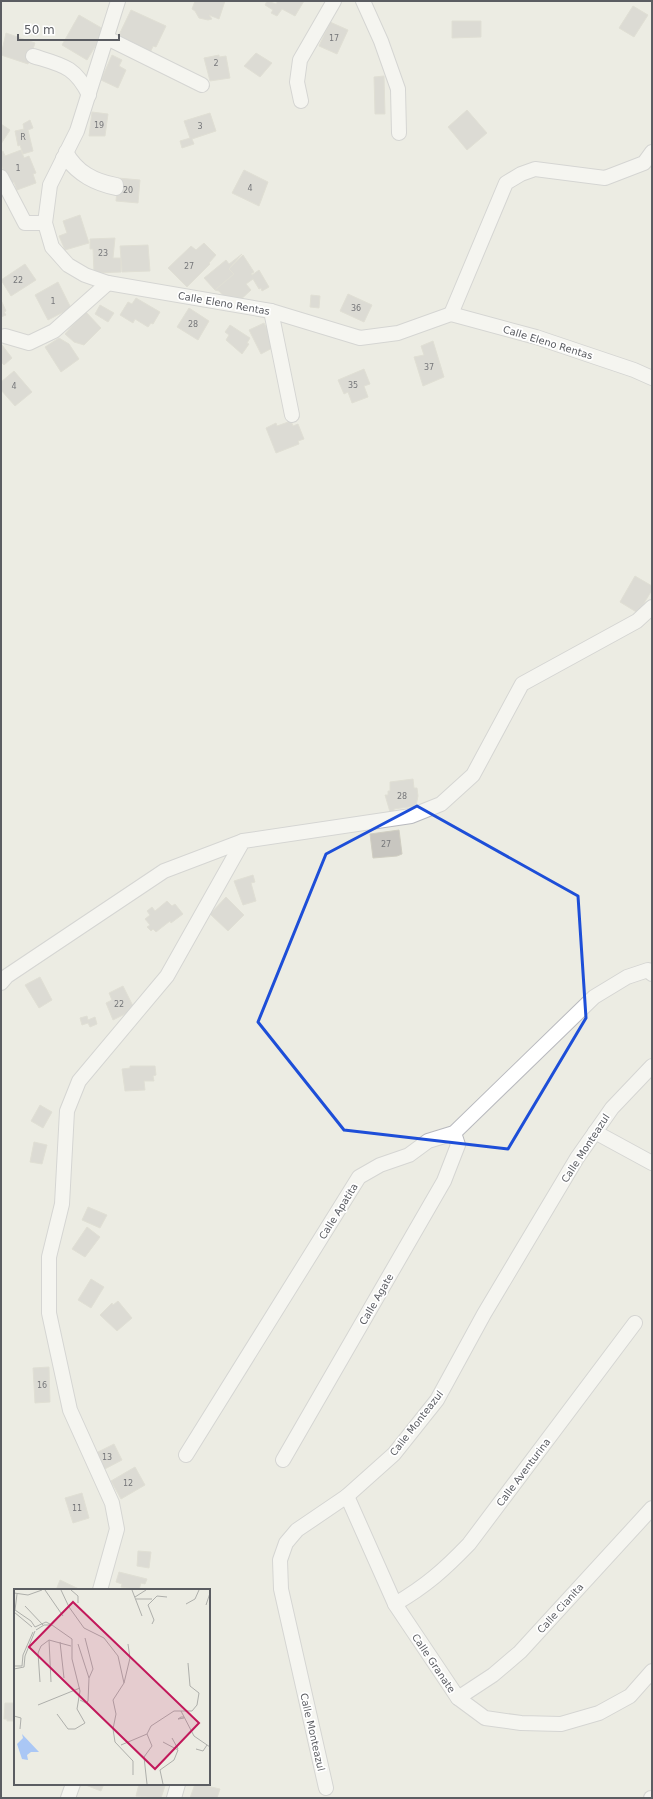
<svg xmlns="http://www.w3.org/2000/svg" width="653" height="1799" font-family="'DejaVu Sans',sans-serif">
  <rect width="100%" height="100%" fill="#ecece3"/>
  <g fill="#c8c6c0" stroke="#d0cec2">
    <path d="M195,1h30l-6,18 -10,-4 3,4 -4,1 -9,-2 -4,-7 -3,-2z"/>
    <path d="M267,1l9,3 2,-3h26l-9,15 -13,-7 -5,7 -6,-3 2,-3 -8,-5z"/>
    <path d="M633,6l15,9 -14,22 -15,-9z"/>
    <path d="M131,10l35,16 -10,21 -3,-1 -5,12 -31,-19z"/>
    <path d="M79,15l26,15 -18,30 -25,-15z"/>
    <path d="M452,21h29v16l-29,1z"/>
    <path d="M330,22l18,8 -11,24 -18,-8z"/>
    <path d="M6,33l29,10 -7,21 -27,-9z"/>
    <path d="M256,53l16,10 -12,14 -16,-11z"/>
    <path d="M112,55l10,5 -3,6 7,4 -8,18 -17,-8z"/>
    <path d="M219,55v2l7,-1 4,22 -20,3 -6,-23z"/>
    <path d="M384,76l1,38h-10l-1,-37z"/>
    <path d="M467,110l20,23 -20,17 -19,-23z"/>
    <path d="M92,112l16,2 -3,22h-16z"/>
    <path d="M210,113l6,18 -24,8 2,5 -12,4 -2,-7 10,-3 -6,-17z"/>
    <path d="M30,120l3,8 -5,2 5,21 -10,3 -3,-9 -2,1 -3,-15 9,-2 -1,-5z"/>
    <path d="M1,124l9,6 -9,14z"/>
    <path d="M21,150l3,8 5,-2 7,17 -3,1 3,9 -19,7 -3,-8 -5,2 -8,-20v-12l2,-1 2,5z"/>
    <path d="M244,170l24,12 -9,24 -27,-13z"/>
    <path d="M118,178l22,2 -2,23 -22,-2z"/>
    <path d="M80,215l9,28 -24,7 -6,-14 8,-3 -4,-12z"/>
    <path d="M115,238l-2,20h8v14l-27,1 -1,-24h-3v-10z"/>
    <path d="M204,243l12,12 -7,8 1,1 -23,23 -19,-19 23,-22 5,4z"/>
    <path d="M148,245l2,26 -28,1 -2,-26z"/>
    <path d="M242,254l-13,15 5,5 -19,16 -11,-12 22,-18 3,4z"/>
    <path d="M243,255l11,17 -3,2 1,1 7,-5 10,17 -7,4 -1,-3 -2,1 -6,-10 -7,5 5,6 -15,14 -8,-3 -9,-10 -4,-1 19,-16 -5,-5z"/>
    <path d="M25,264l11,16 -25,16 -10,-16z"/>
    <path d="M58,282l13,26 -23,12 -13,-25z"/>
    <path d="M348,294l24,11 -8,17 -24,-11z"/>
    <path d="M311,295l9,1 -1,12 -9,-1z"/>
    <path d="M136,298l24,14 -7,12 -2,-1 -3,4 -13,-8 -2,4 -13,-8 8,-13 4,2z"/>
    <path d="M1,300l5,11 -2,1 2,3 -5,2z"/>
    <path d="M100,305l14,8 -6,9 -13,-8z"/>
    <path d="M189,308l20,13 -11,19 -21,-13z"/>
    <path d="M85,311l16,17 -17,17 -10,-3 -9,-8z"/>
    <path d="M264,323l12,23 -15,8 -12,-24z"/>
    <path d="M230,325l20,13 -3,5 2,1 -7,10 -16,-14 3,-5 -4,-3z"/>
    <path d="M59,338l10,6 10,15 -18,13 -16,-25z"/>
    <path d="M433,341l11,36 -21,9 -9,-29 10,-2 -3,-9z"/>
    <path d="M2,345l10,13 -8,7 -3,-3z"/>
    <path d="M364,369l6,15 -6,2 4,11 -16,6 -4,-11 -4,2 -6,-14z"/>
    <path d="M14,371l18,21 -17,14 -14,-16v-8z"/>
    <path d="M291,421l2,5 5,-2 6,15 -6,2 1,3 -23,9 -10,-25 10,-5 1,3z"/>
    <path d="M635,576l17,10v4l-14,23 -18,-11z"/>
    <path d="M413,779l1,9h3l1,8 -2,10 -22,3v2l-4,1 -5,-17h3v-4h2v-9z"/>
    <path d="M399,830l3,24 -5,2 -24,2 -3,-24z"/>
    <path d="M253,875l2,7 -4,1 5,18 -13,4 -9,-24z"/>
    <path d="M226,897l18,18 -16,16 -18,-17z"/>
    <path d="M167,901l5,5 3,-2 8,10 -12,9 -1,-2 -14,11 -3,-3 -2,2 -4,-4 3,-2 -5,-6 5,-4 -3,-4 5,-4 3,4z"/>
    <path d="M40,977l12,23 -13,8 -14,-23z"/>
    <path d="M123,986l10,20 -2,1 2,3 -20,10 -7,-17 6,-3 -3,-7z"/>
    <path d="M87,1016l1,4 7,-3 2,7 -7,3 -2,-4 -6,2 -2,-7z"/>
    <path d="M130,1066h25l1,9 -3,1 1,5h-10l1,9 -20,1 -3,-22 8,-1z"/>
    <path d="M40,1105l12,7 -9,16 -12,-7z"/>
    <path d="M34,1142l13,3 -5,19 -12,-2z"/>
    <path d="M88,1207l19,8 -7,13 -18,-8z"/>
    <path d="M87,1227l13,10 -15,20 -13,-8z"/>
    <path d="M91,1279l13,8 -13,21 -13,-8z"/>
    <path d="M118,1301l14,17 -15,13 -17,-16 12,-12 1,2z"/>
    <path d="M49,1367l1,35 -15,1 -2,-35z"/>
    <path d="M114,1444l8,16 -21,11 -9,-16z"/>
    <path d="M135,1467l10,18 -24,14 -10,-18z"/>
    <path d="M82,1493l7,25 -16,5 -8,-25z"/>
    <path d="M138,1551l13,1 -2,16 -12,-2z"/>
    <path d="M119,1572l28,7 -2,5 -4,-1 -2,7 -18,-3 1,-3 -6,-2z"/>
    <path d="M60,1580l21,10h-25z"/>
    <path d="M5,1703h10l-1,18h-7v-2h-3z"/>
    <path d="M83,1784h21l-3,7z"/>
    <path d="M139,1784l26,2 -4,12 -25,-2z"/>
    <path d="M195,1784h13l-1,2 13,3 -3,9h-27z"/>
  </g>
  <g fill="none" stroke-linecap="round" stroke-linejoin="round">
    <defs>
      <g id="minor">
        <path d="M118,1l-41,130 -27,54 -5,38 7,24 16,18 17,10 23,8 163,28 89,27 38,-5 53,-19 85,23 98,33 18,8"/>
        <path d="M363,1l18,40 17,48 1,44"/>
        <path d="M107,38l95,47"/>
        <path d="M33,56c29,9 42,10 56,39"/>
        <path d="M301,101l-4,-19 3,-22 34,-59"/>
        <path d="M63,158l2,-1c14,18 29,26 51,31v-3c-22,-4 -39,-13 -50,-33"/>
        <path d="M1,177l24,46h20"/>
        <path d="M271,311l21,104"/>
        <path d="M451,314l55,-131 15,-9 14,-5 70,9 39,-15 8,-11"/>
        <path d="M5,336l24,7 25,-12 54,-48"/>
        <path d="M1,983l6,-7 157,-105 79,-30"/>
        <path d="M595,1132l57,31"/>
        <path d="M186,1455l173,-278 21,-12 29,-10 19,-14 26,-8 140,-136 33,-20 21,-7 4,4"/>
        <path d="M283,1460l161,-279 14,-36 -4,-12"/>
        <path d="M347,1496l48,108 63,94 27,20 36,5 40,1 38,-11 31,-17 22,-25"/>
        <path d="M100,1590l17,-61 -5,-26 -42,-93 -21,-97v-56l13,-53 5,-93 12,-30 88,-105 76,-135 168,-25 30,-12 32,-29 49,-91 115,-63 15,-14"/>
        <path d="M395,1604c31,-18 50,-35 74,-60l166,-221"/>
        <path d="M458,1698l35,-23 27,-23 132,-144"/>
        <path d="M326,1788l-45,-199 -1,-29 6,-17 11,-13 50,-34 47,-42 43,-54 47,-86 93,-156 35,-50 40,-42"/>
        <path d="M68,1798l5,-14"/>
        <path d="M174,1798l4,-14"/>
        <path d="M651,1798h1"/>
      </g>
    </defs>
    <use href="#minor" stroke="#b8b9be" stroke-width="16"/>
    <use href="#minor" stroke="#fff" stroke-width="14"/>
  </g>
  <path d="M0 0H653V1799H0ZM417,806l161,90 8,122 -78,131 -164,-19 -86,-108 68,-168z" fill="#ecece3" fill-opacity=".55" fill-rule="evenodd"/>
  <path fill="none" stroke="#1d4ed8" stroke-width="3" stroke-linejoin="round" d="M417,806l161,90 8,122 -78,131 -164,-19 -86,-108 68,-168z"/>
  <g text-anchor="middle" stroke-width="3.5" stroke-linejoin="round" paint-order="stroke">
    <g font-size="8" fill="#76777a">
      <text x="334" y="41">17</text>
      <text x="216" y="66">2</text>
      <text x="99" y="128">19</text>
      <text x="200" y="129">3</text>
      <text x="23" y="140">R</text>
      <text x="18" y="171">1</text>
      <text x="250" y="191">4</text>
      <text x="128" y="193">20</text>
      <text x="103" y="256">23</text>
      <text x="189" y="269">27</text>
      <text x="18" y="283">22</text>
      <text x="53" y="304">1</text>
      <text x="356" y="311">36</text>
      <text x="193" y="327">28</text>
      <text x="429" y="370">37</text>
      <text x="353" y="388">35</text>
      <text x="14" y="389">4</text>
      <text x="402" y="799">28</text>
      <text x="386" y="847">27</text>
      <text x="119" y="1007">22</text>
      <text x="42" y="1388">16</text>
      <text x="107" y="1460">13</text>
      <text x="128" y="1486">12</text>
      <text x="77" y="1511">11</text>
    </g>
    <g font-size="10" fill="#5b5d62" stroke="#fff">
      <text transform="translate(224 303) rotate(10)" y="4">Calle Eleno Rentas</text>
      <text transform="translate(548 342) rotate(17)" y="4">Calle Eleno Rentas</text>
      <text transform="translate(585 1148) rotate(-57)" y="4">Calle Monteazul</text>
      <text transform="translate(338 1211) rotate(-58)" y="4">Calle Apatita</text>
      <text transform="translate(376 1299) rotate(-60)" y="4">Calle Agate</text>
      <text transform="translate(416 1423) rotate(-52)" y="4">Calle Monteazul</text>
      <text transform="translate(523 1472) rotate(-53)" y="4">Calle Aventurina</text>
      <text transform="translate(560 1608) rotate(-48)" y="4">Calle Cianita</text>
      <text transform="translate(434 1663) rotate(56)" y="4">Calle Granate</text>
      <text transform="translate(313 1732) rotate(77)" y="4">Calle Monteazul</text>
    </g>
  </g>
  <g transform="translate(14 1589)">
    <rect width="196" height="196" fill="#ecece3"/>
    <path d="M8,145l17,18h-8l-4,3 1,5 -6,-1 -5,-15 6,-6z" fill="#aac7f5"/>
    <path fill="none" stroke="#aeafab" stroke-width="1" d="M31,1l18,26M47,1l8,17 15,21 20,10 14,18 6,27 -11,17 3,14 -3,15 2,13 18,19v14M57,1l7,6v7M118,1l10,26M0,4l14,2 14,-5M3,5l-2,16 16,11 4,6M121,8l11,-7M122,10h16M172,15l9,-5 4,-9M192,16l4,-12M11,17l18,19M0,23l18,15M138,35l2,-4 -6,-15 9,-9 10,1M38,36l20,14v20l8,32 -3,18 8,14 -10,6h-7l-11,-15M21,38l11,-5 6,3h-8l-8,5M35,51l2,42M46,53l4,36M64,55l11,34M0,77h8l1,-11 10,-23M0,80l10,-2 1,-11 10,-25M26,93l-2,-29 3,-7 8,-6 22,6M110,94l6,-25 -2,-14M66,111l6,3 2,-2 1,-23 4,-9 -8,-31M24,116l42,-17M167,122l13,25 16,11M0,127l7,2 -1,11M170,128h-3l-3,2 6,-1M133,145l5,12 -8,11 3,27M158,149l6,11M107,156l26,-11 4,-8 23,-15h18l5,-6 2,-12 -9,-7 -2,-23M182,160l7,2 4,-6M149,195l-3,-14 14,-10 4,-10 -15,-8"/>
    <path fill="#c2185b" fill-opacity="0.15" stroke="#c2185b" stroke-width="2" d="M59,13l126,121 -44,46 -126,-122z"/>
    <rect width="196" height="196" fill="none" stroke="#5b5d62" stroke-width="2"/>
  </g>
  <rect width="653" height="1799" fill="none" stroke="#5b5d62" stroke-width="4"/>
  <path d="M18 34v6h101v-6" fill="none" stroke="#5b5d62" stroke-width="2"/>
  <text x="24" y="34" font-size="12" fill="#5b5d62" stroke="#ffffff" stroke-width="3" paint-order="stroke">50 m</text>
</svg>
